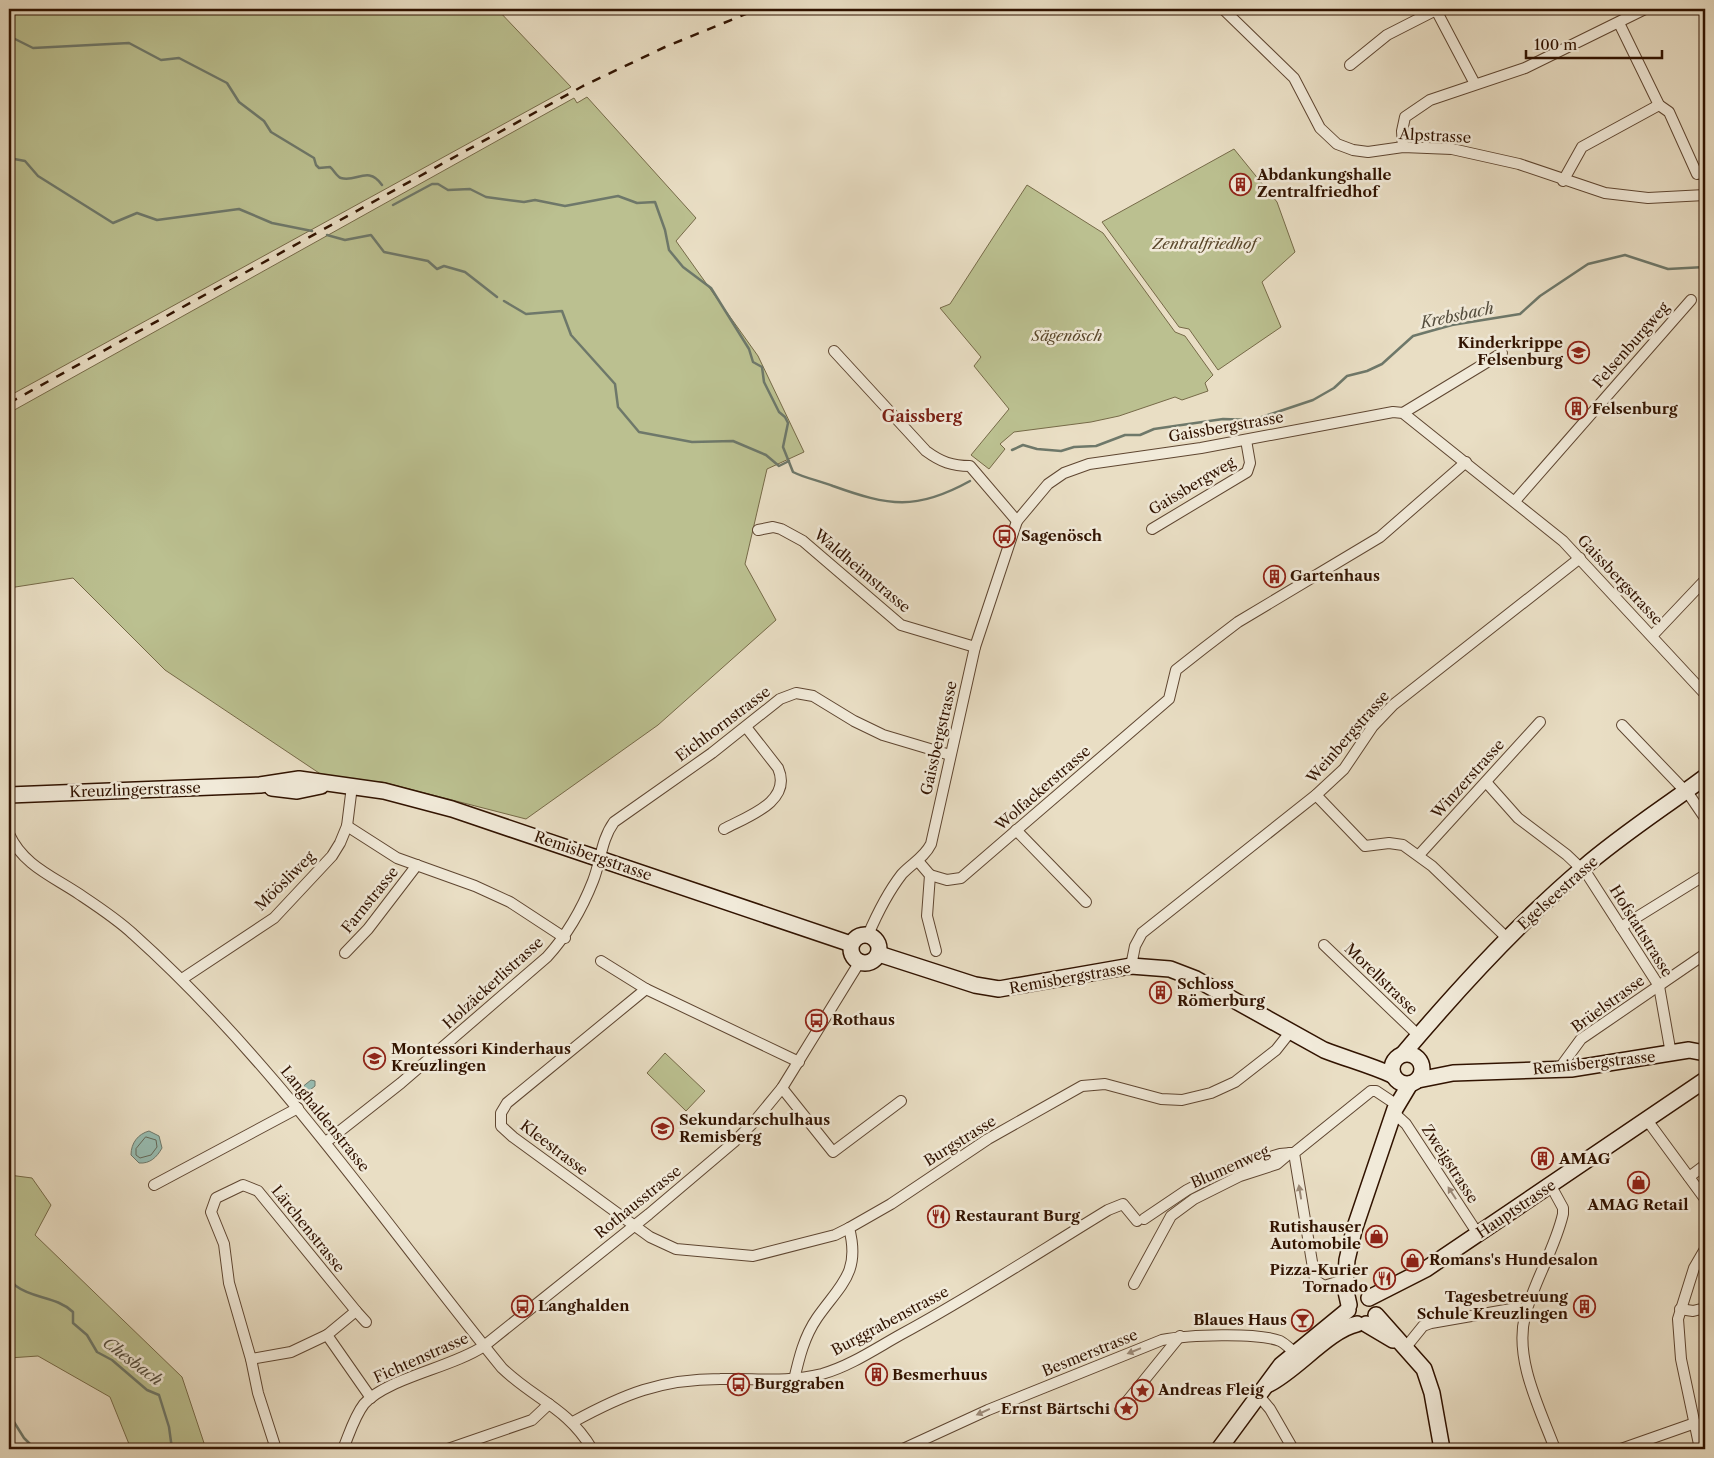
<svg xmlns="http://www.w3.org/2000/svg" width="1714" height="1458" font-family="'Libre Caslon Text',serif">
  <rect width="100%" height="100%" fill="#e9dec4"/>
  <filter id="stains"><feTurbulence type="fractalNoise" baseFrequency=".004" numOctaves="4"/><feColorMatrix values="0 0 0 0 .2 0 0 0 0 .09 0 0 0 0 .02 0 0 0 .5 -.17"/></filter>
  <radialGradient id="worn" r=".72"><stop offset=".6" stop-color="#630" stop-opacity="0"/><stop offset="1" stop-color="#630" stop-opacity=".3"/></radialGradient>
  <g fill="#bbc090" stroke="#766a48">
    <path d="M9,9h488l74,78 -562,309z"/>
    <path d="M587,97l109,121 -20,23 82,115 46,96 -37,17 -22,95 31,56 -118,105 -132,94 -144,-37 -54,-3 -163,-109 -92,-92 -64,10v-175l565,-315 3,5z"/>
    <path d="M1234,149l43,53 18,50 -33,30 19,45 -63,43 -29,-41 -10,-2 -77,-105z"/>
    <path d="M1027,185l76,48 72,99 10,4 28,39 -8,8 3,8 -26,9 -7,-3 -56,19 -28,6 -77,10 -14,12 5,5 -16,20 -18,-14 38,-46 -35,-43 7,-9 -41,-49 10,-4z"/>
    <path d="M665,1053l40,38 -19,20 -39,-38z"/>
    <path d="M9,1175l23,3 19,27 -16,30 147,142 24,72h-75l-21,-52 -72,-41 -29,2z"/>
  </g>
  <g fill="#97bcb1" stroke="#6e786a">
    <path d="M311,1080l4,1v5l-10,8 -4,-6z"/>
    <path d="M149,1131l10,5 3,12c-5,9 -12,16 -23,15l-8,-8c0,-12 7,-21 18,-24z"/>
  </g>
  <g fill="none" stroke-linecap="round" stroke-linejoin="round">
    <path stroke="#646858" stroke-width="1" d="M146,1137l10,3 1,7 -6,8 -11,3 -4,-3v-6z"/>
    <g stroke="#6e786a" stroke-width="2.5">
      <path d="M9,36l24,12 96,-5 32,17 18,-2 48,25 12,19 25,19 7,11 43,26 2,7 3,3 11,-1c4,3 7,10 11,11 15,5 27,-13 41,7"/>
      <path d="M9,158l16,3 13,15 75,47 24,-10 20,7 82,-11 33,14 40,8"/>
      <path d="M393,205l39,-21h6l10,6 22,-1 16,8 38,5 11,-2 30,6 53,-10 19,7 18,-1 10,28 4,20 14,17 28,21 38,61 4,13 9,5 2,15 15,30 6,5 3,6 -5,24 10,25c11,6 28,9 40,14 56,20 83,25 137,-5"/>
      <path d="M327,235l18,5 26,-5 13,17 44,9 9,8 7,-3 21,6 32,25"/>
      <path d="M504,301l22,13 36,-3 9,24 44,49 3,23 21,25 53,10 41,-1 33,14 13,11 10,-5"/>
      <path d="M1012,450l11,-5 14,4 24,2 13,-4 22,-1 29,-11h15l14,-6 69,-10 30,1 60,-20 21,-12 13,-12 20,-5 15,-7 31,-28 39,-11 68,-11 20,-18 48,-32 37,-9 43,14 37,-2"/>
      <path d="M9,1277c2,2 4,7 7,9 17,13 40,10 57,26v11l14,12 10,17 15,8 35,30 12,5 10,32 3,22"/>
      <path d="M9,1414l15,24 11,11"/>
    </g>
    <defs>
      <g id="street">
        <path d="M1223,9l71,69 26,50 17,16 16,6 15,2 35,-5 49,2 67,15 86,29 43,5 57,-3"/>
        <path d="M1436,10l39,74"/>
        <path d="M1619,23l40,82 10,7 28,62"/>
        <path d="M1350,65l37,-30 51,-26"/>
        <path d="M1403,147l-1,-16 3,-14 25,-17 95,-32 120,-59"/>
        <path d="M1563,181l19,-34 77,-42"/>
        <path d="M834,351l92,100c15,11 26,15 44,15l47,55"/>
        <path d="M1403,413l99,-60"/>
        <path d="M1515,501l176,-201"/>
        <path d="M1152,529l95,-57 3,-9 -4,-23"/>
        <path d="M758,530l15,-3 8,2 22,12 98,84 74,22"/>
        <path d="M1652,636l53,-56"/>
        <path d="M1622,725l68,71 15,22"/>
        <path d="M1486,782l32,36 49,37 20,19 72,112 12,68"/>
        <path d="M1316,795l49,51 24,-3 14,2 29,21 76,73"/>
        <path d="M347,826l50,32 78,28 35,16 55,36"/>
        <path d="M724,829c22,-12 69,-27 54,-61l-32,-41"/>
        <path d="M1016,830l70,72"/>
        <path d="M9,834c14,31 43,42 70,60 18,12 38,25 54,40 143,128 249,287 369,434 33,32 65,39 90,81"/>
        <path d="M1419,855l121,-133"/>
        <path d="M918,861l12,14 -3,41 9,35"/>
        <path d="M930,875l17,5 14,-2 208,-179 7,-29 28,-22 34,-26 142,-85 86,-75"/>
        <path d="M1621,927l84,-52"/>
        <path d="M868,935c9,-21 20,-43 34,-61 10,-11 22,-16 29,-30l44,-197 42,-126 31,-37 16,-11 25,-9 112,-16 192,-36 10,1 160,128 142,153"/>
        <path d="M1324,945l93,89"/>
        <path d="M345,953l23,-24 49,-64"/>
        <path d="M601,961l45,28 153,73"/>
        <path d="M1131,966l4,-20 7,-13 174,-138 28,-26 29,-43 20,-21 187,-147"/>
        <path d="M182,979l92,-61 58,-62 8,-13 7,-17 5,-40"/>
        <path d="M646,989l-139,114 -6,10v13l12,11 137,100 26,12 77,7 82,-21 14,-7 42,-24 97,-65 94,-53 23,-2 56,15 21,1 29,-7 24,-11 41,-32 15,-19"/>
        <path d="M1559,1069l22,-30 124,-85"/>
        <path d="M782,1088l51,64 68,-51"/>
        <path d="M1394,1113l12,11 72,110"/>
        <path d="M1647,1120l58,79"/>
        <path d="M326,1142l75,-59 146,-126c20,-22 35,-48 46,-76 8,-20 8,-41 21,-59l98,-69 68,-54 16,-6 17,3 41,25 29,14 67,20"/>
        <path d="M1689,1177l16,-12"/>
        <path d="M154,1185l144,-77"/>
        <path d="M1551,1186l12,22v6c-8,35 -29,67 -38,102 -11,43 15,93 30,133"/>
        <path d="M1144,1219l43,-29 35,-18 58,-18 11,-1"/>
        <path d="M1347,1279l-23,7 -9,-6 -21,-127 77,-62h5l18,12"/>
        <path d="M1134,1284l37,-68 23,-17 46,-23 37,-12 13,-11"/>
        <path d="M1680,1309l13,2 12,-3"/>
        <path d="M356,1311l10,11"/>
        <path d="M1406,1347l17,-21 8,-3 86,-15 10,2"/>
        <path d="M251,1359l40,-7 36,-17"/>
        <path d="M794,1380c5,-22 10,-43 23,-62 23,-33 44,-45 32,-90"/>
        <path d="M1259,1396l11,13 23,40"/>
        <path d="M1120,1410l60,-74"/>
        <path d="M573,1422c51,-28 88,-43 147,-43 37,-1 65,4 102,-5 28,-8 53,-25 78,-39 71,-38 139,-83 208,-125l15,-6 14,17"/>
        <path d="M276,1449l-18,-56 -7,-34 -22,-76 -5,-39 -13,-32 5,-14 27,-13 15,6 98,120 -29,24 44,63"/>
        <path d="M343,1449c6,-14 11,-32 21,-45 23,-26 87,-36 120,-58l165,-132 85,-72 20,-20 28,-34 77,-125"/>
        <path d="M448,1449l84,-29 17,-16"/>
        <path d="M903,1449l85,-39 174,-70c26,-5 94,-8 118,1 6,3 10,8 15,12"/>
        <path d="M1621,1449l74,-26"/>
        <path d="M1700,1449l-19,-90 -3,-40 16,-51 11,-19"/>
      </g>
      <g id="secondary">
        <path d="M272,788l25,3 24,-5"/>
        <path d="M9,795l251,-10 39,-6 85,12 68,18 399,135"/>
        <circle cx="865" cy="949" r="14"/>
        <path d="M879,954l96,31 24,4 132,-23 39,3 26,10 128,71c23,9 46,15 68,25"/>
        <circle cx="1407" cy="1069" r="15"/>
        <path d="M1403,1054c55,-65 114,-130 180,-186 38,-33 82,-61 122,-91"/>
        <path d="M1418,1080l35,-7 118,-4 118,-19 16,3"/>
        <path d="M1369,1298l57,-29 279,-189"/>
        <path d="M1349,1305l-4,-18 2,-27 7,-30 41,-121 15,-25"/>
        <path d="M1376,1315l48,54 8,24 10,56"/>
        <path d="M1366,1324l27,16"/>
        <path d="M1269,1384c28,-14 60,-54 88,-60"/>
        <path d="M1219,1449l62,-84 67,-55"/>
      </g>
    </defs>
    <use href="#street" stroke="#5f4631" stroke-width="12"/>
    <use href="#secondary" stroke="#311300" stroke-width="18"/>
    <use href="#street" stroke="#f1ead9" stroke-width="10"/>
    <use href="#secondary" stroke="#f1ead9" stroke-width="15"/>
    <path stroke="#311300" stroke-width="2.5" stroke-dasharray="9 9" stroke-linecap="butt" d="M9,403l574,-317 82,-39 93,-38"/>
  </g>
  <defs><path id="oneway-solid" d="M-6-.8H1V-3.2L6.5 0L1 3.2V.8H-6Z" transform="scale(1.25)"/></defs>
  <g fill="#9b8977">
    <use href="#oneway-solid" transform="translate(1300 1192) rotate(-99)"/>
    <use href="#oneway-solid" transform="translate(1452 1193) rotate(-123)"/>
    <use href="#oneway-solid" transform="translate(1134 1351) rotate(158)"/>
    <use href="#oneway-solid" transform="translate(983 1412) rotate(156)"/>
  </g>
  <defs>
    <symbol id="building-ring" viewBox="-11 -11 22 22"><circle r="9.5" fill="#f1ead9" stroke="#8f2418" stroke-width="1.5"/><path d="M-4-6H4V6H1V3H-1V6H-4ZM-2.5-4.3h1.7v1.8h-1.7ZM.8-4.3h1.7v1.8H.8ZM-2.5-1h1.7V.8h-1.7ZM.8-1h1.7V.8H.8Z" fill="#8f2418"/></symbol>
    <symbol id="school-ring" viewBox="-11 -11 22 22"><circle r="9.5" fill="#f1ead9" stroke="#8f2418" stroke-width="1.5"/><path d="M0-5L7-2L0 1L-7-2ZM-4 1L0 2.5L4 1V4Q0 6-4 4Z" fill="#8f2418"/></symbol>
    <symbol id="bus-ring" viewBox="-11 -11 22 22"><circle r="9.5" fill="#f1ead9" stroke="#8f2418" stroke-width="1.5"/><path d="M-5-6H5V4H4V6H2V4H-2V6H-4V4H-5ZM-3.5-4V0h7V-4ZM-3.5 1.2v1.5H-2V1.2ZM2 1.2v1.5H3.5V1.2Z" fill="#8f2418"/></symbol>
    <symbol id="shop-ring" viewBox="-11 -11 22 22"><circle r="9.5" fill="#f1ead9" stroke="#8f2418" stroke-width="1.5"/><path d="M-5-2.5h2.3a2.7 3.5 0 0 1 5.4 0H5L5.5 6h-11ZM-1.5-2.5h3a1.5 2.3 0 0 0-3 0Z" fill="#8f2418"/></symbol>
    <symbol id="restaurant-ring" viewBox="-11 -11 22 22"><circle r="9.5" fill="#f1ead9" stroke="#8f2418" stroke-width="1.5"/><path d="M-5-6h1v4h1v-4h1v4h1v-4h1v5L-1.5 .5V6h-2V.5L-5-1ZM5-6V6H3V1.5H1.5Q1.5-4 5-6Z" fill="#8f2418"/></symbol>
    <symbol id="bar-ring" viewBox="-11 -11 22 22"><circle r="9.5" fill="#f1ead9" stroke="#8f2418" stroke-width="1.5"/><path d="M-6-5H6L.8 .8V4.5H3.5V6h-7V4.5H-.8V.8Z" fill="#8f2418"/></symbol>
    <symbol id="sight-ring" viewBox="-11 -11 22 22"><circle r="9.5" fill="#f1ead9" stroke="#8f2418" stroke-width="1.5"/><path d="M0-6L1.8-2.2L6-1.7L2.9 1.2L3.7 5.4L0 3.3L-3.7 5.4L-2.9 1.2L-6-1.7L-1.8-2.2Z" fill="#8f2418"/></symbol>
  </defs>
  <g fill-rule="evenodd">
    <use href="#building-ring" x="1228" y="172" width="25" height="25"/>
    <use href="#school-ring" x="1566" y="340" width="25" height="25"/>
    <use href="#building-ring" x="1564" y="396" width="25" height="25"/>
    <use href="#bus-ring" x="992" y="524" width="25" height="25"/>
    <use href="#building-ring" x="1262" y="564" width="25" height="25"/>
    <use href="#building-ring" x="1148" y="980" width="25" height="25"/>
    <use href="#bus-ring" x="804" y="1008" width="25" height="25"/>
    <use href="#school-ring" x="362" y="1046" width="25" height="25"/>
    <use href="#school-ring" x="650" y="1116" width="25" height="25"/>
    <use href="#building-ring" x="1530" y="1146" width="25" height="25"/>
    <use href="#shop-ring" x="1626" y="1170" width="25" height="25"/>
    <use href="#restaurant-ring" x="926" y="1204" width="25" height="25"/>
    <use href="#shop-ring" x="1364" y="1224" width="25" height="25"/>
    <use href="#shop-ring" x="1400" y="1248" width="25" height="25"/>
    <use href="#restaurant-ring" x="1372" y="1266" width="25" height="25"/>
    <use href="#bus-ring" x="510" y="1294" width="25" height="25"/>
    <use href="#building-ring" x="1572" y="1294" width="25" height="25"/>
    <use href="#bar-ring" x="1290" y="1308" width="25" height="25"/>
    <use href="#building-ring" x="864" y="1362" width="25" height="25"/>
    <use href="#bus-ring" x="726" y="1372" width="25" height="25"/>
    <use href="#sight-ring" x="1130" y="1378" width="25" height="25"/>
    <use href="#sight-ring" x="1114" y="1396" width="25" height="25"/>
  </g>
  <g text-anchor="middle" stroke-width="5" stroke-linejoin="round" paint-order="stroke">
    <g font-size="15" fill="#311300" stroke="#f1ead9">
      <text transform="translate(1435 136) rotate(3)" y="5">Alpstrasse</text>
      <text transform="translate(1631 345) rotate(-49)" y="5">Felsenburgweg</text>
      <text transform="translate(1226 427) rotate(-10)" y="5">Gaissbergstrasse</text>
      <text transform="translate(1192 486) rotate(-31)" y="5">Gaissbergweg</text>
      <text transform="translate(862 571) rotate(40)" y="5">Waldheimstrasse</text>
      <text transform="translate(1620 580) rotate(47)" y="5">Gaissbergstrasse</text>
      <text transform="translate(723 724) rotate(-37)" y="5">Eichhornstrasse</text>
      <text transform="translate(1348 737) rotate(-49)" y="5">Weinbergstrasse</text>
      <text transform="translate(939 738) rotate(-77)" y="5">Gaissbergstrasse</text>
      <text transform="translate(1468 779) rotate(-48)" y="5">Winzerstrasse</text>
      <text transform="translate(1043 788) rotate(-41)" y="5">Wolfackerstrasse</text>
      <text transform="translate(135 790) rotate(-2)" y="5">Kreuzlingerstrasse</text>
      <text transform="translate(593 856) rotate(19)" y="5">Remisbergstrasse</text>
      <text transform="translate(285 881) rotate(-45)" y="5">Möösliweg</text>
      <text transform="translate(1558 893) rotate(-42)" y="5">Egelseestrasse</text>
      <text transform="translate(370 900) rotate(-51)" y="5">Farnstrasse</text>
      <text transform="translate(1641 931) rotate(58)" y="5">Hofstattstrasse</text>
      <text transform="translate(1070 978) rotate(-10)" y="5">Remisbergstrasse</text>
      <text transform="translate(1381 979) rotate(44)" y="5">Morellstrasse</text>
      <text transform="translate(493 983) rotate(-42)" y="5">Holzäckerlistrasse</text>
      <text transform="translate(1608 1004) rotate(-36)" y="5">Brüelstrasse</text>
      <text transform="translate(1594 1063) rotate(-6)" y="5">Remisbergstrasse</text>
      <text transform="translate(325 1119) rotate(51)" y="5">Langhaldenstrasse</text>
      <text transform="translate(960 1141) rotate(-32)" y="5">Burgstrasse</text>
      <text transform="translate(554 1148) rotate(37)" y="5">Kleestrasse</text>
      <text transform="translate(1450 1164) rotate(57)" y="5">Zweigstrasse</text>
      <text transform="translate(1230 1167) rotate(-24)" y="5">Blumenweg</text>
      <text transform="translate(638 1202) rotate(-39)" y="5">Rothausstrasse</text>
      <text transform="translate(1516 1209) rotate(-34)" y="5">Hauptstrasse</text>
      <text transform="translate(308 1229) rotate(51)" y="5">Lärchenstrasse</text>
      <text transform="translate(890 1321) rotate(-28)" y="5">Burggrabenstrasse</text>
      <text transform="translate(1090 1353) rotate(-22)" y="5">Besmerstrasse</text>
      <text transform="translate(421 1358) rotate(-24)" y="5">Fichtenstrasse</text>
    </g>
    <g font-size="15" font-weight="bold" fill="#311300" stroke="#f1ead9" text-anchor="start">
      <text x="1257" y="180">Abdankungshalle<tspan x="1257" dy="17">Zentralfriedhof</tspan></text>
      <text x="1563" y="348" text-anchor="end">Kinderkrippe<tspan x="1563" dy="17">Felsenburg</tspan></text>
      <text x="1592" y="414">Felsenburg</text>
      <text x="1021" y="541">Sagenösch</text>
      <text x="1290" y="581">Gartenhaus</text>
      <text x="1177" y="989">Schloss<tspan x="1177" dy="17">Römerburg</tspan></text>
      <text x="832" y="1025">Rothaus</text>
      <text x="391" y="1054">Montessori Kinderhaus<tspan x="391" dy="17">Kreuzlingen</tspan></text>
      <text x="679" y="1125">Sekundarschulhaus<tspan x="679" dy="17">Remisberg</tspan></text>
      <text x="1559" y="1164">AMAG</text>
      <text x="1638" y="1210" text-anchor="middle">AMAG Retail</text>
      <text x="955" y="1221">Restaurant Burg</text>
      <text x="1361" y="1232" text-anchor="end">Rutishauser<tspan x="1361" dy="17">Automobile</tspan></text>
      <text x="1429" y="1265">Romans's Hundesalon</text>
      <text x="1368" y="1275" text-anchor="end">Pizza-Kurier<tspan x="1368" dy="17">Tornado</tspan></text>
      <text x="1568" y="1302" text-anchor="end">Tagesbetreuung<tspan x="1568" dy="17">Schule Kreuzlingen</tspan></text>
      <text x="538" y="1311">Langhalden</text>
      <text x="1287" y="1325" text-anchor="end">Blaues Haus</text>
      <text x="892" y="1380">Besmerhuus</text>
      <text x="754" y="1389">Burggraben</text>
      <text x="1158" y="1395">Andreas Fleig</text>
      <text x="1110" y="1414" text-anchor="end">Ernst Bärtschi</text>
    </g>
    <g font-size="15" font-style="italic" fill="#5a472b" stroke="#f1ead9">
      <text x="1204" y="249">Zentralfriedhof</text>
      <text x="1067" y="341">Sägenösch</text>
    </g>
    <g font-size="16" font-style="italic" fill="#554e3e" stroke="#f1ead9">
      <text transform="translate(1457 315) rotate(-12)" y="6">Krebsbach</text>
      <text transform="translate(133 1361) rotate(37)" y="6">Chesbach</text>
    </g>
    <g font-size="16" font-weight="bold" fill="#7a1f14" stroke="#f1ead9">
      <text x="922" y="422">Gaissberg</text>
    </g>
  </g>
  <rect width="1714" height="1458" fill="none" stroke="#e9dec4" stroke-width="30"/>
  <rect x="10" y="10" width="1694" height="1438" fill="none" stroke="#311300" stroke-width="2.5"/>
  <rect x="15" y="15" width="1684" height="1428" fill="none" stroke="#311300"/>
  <path d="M1526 50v8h136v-8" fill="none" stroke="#311300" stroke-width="2.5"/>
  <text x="1534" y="50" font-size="15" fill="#311300" stroke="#f1ead9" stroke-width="4" paint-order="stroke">100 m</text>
  <rect width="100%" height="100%" filter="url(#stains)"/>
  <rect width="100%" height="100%" fill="url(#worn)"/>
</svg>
